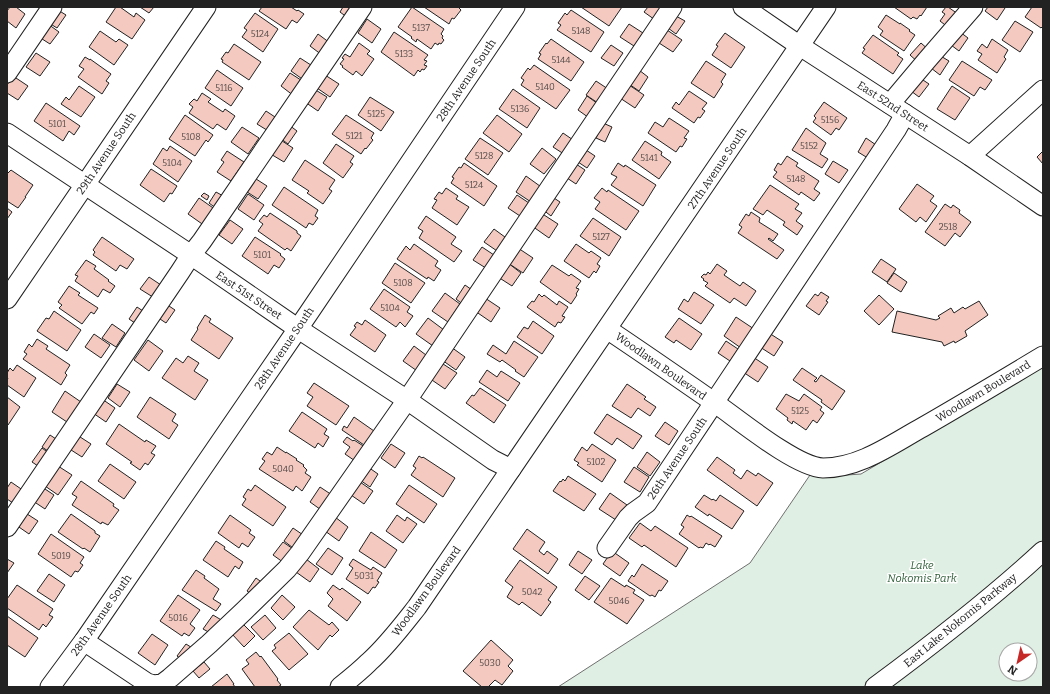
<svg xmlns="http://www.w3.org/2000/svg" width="1050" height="694" font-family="Bitter,serif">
  <rect width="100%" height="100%" fill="#fff"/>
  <path fill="#e0efe3" stroke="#6f6f6f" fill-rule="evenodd" d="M1043,366v321h-485l192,-124 60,-88 23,1 28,-2zM1006,650h24v24h-24z"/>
  <g fill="#f3c9c0" stroke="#222">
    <path d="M10,7h6l9,7 -9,14 -9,-7v-10z"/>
    <path d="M116,7h4l14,10 2,-4 9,7 -13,19 -26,-17z"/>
    <path d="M140,7h14l-5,6z"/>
    <path d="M262,7h29l6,4 1,-1 6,4 -7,9 -5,-3 -6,9 -27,-18z"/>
    <path d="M343,7h12l-7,11 -8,-6z"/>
    <path d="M412,7l32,22 -3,5 2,2 -1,2 2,2 -3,4 -2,-1 -1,2 -3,-2 -4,6 -14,-10 -1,3 -5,-4 1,-1 -14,-10z"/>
    <path d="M424,7h35v1l2,2 -7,9 -2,-1 -3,6z"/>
    <path d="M581,7h41l-13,19z"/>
    <path d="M648,7h18l-8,15 -14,-10z"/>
    <path d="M894,7h33l-6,9 -1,-1 -3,4 -4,-2 -2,2z"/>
    <path d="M946,7h2l10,7 -9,14 -9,-7 5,-7 -3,-2z"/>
    <path d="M988,7h16l1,1 -8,12 -12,-9z"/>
    <path d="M1032,7h11v19l-2,2 -16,-11z"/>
    <path d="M58,10l8,5 -9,13 -8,-5z"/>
    <path d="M571,10l33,22 -13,20 -34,-22 4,-5 -3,-2 7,-10 2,2z"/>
    <path d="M255,13l23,16 -15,23 -21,-15 5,-7 -3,-2z"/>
    <path d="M886,15l14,9v-1l10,7 -1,1 6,4 -11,16 -24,-16 3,-4 -5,-4z"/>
    <path d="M676,16l9,5 -9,13 -8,-6z"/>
    <path d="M367,19l14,10 -9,14 -14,-10z"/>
    <path d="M1015,21l18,11 -13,20 -18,-12z"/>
    <path d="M48,24l11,8 -9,12 -11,-7z"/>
    <path d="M629,24l14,9 -9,13 -14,-9z"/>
    <path d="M667,30l15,10 -9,12 -14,-9z"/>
    <path d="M100,31l16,11 3,-3 9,6 -14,20 -25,-18z"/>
    <path d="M394,32l34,23 -4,5 3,1 -3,4 3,1 -3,4 -2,-1 -2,3 -2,-2 -4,6 -33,-24z"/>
    <path d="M960,32l8,6 -9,13 -8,-6z"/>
    <path d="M725,33l20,14 -14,21 -19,-13 6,-9 -2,-1z"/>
    <path d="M318,34l12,9 -8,12 -12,-9z"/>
    <path d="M873,35l26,18 -2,2 6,4 -10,15 -31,-21 3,-4 -2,-1z"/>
    <path d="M551,39l33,23 -13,19 -33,-22 3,-5 -2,-1 7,-10 1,1z"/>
    <path d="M992,39l16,11 -4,7 2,2 -9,14 -19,-13 4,-6 -5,-3 5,-7 5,4z"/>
    <path d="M359,43l11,8 -3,3 7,5 -12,17 -6,-5 -3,4 -11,-8 1,-1 -3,-2 4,-5 -2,-1 3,-4 5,3z"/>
    <path d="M921,43l9,8 -11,12 -9,-8z"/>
    <path d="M234,44l27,18 -12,18 -27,-18 1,-2 -2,-1 5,-7 2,1z"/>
    <path d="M611,45l12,8 -9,13 -13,-8z"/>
    <path d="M36,53l14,9 -10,14 -14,-9z"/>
    <path d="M939,55l10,6 -9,14 -9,-7z"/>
    <path d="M85,57l5,3v-1l21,15 -5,7 3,2 -7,11 -24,-17 6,-8 -5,-3z"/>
    <path d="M300,58l14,9 -9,14 -14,-10z"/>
    <path d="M706,61l20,13 -5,8 2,2 -9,14 -23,-15z"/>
    <path d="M962,61l30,19 -7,10 -5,-3 -6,9 -25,-16z"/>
    <path d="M534,65l36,25 -14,19 -35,-24 3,-5 -3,-2 7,-10 2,2z"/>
    <path d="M217,70l26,18 -12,18 -26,-18z"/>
    <path d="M639,70l9,7 -9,14 -10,-7z"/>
    <path d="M290,73l14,9 -10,14 -13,-10z"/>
    <path d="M325,75l14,9 -9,13 -13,-9z"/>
    <path d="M13,76l15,10 -10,14 -11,-7v-8z"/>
    <path d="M920,78l9,6 -10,13 -8,-6z"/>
    <path d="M596,81l15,10 -10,14 -15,-10z"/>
    <path d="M629,85l15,10 -9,13 -15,-10z"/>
    <path d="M79,86l16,11 -14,20 -20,-13 5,-7 3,3z"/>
    <path d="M952,86l18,12 -15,22 -18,-11z"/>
    <path d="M314,89l13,8 -9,14 -13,-9z"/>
    <path d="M513,89l27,19 -13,20 -28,-19z"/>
    <path d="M689,91l18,12 -5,6 3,2 -5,7 -2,-1 -4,6 -22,-15 4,-6 3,3z"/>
    <path d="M202,93l9,6 -3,3 15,10 2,-3 10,7 -9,14 -9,-6 -4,5 -24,-16 4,-6 -4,-3 5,-5 3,2z"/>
    <path d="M587,96l14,10 -9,14 -14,-10z"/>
    <path d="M370,97l24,15 -13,19 -23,-16z"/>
    <path d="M824,102l23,16 -8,12 -3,-2 -5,7 -18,-13 3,-4 -2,-2z"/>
    <path d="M46,103l34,23 -6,9 -5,-4 -6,10 -29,-20z"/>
    <path d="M266,111l12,8 -8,13 -13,-8z"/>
    <path d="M185,115l28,20 -5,7 -2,-2 -11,16 -26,-17z"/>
    <path d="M346,115l28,18 -3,5 2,2 -7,9 -1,-1 -4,6 -29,-20z"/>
    <path d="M497,115l25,19 -13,18 -26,-19z"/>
    <path d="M669,118l20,13 -5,7 3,1 -5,8 -2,-1 -4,6 -28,-19 7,-11 8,5z"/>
    <path d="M603,123l9,4 -7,15 -9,-4z"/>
    <path d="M289,125l8,6 -9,13 -8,-6z"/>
    <path d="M242,127l17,11 -11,16 -17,-12z"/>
    <path d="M806,128l20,15 -6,11 8,5 -6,9 -30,-18z"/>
    <path d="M563,133l13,9 -9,14 -14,-9z"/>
    <path d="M480,138l23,15 -15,22 -23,-16z"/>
    <path d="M866,138l13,9 -8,13 -13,-8z"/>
    <path d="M279,139l14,9 -9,14 -15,-9z"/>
    <path d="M645,141l17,11 -1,3 10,7 -12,17 -27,-19z"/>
    <path d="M336,144l18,12 -4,6 3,2 -10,14 -20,-15z"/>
    <path d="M170,146l22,15 -14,21 -25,-18 10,-16 4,3z"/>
    <path d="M542,148l14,11 -12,15 -14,-10z"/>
    <path d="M586,150l9,6 -8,12 -9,-6z"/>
    <path d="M227,151l17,11 -13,19 -14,-9 7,-10 -3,-2z"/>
    <path d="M1043,151v13l-6,-7z"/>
    <path d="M787,156l11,7 -2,3 23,15 -5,8 6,4 -6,8 -13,-9 -2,3 -26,-18 4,-5 -3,-2 4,-7 3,2z"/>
    <path d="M305,160l30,20 -6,9 3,2 -9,13 -16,-11 2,-2 -17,-11z"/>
    <path d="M833,161l15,9 -9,13 -14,-9z"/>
    <path d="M464,163l33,23 -13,20 -33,-23 3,-5 -2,-1 7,-10 2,1z"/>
    <path d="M618,163l6,4 1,-2 31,20 -13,21 -32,-21 6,-8 -6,-3z"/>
    <path d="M576,164l9,6 -9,14 -9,-6z"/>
    <path d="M151,169l26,17 -5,8 -2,-1 -6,9 -24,-17z"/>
    <path d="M11,170l22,15 -8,12h1l-8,11 -11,-7v-27z"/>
    <path d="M526,176l18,13 -10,15 -18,-12z"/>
    <path d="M253,177l14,9 -9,13 -14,-9z"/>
    <path d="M917,184l17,12 -4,5 7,5 -11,16 -6,-5 -4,5 -17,-13z"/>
    <path d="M770,185l29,19 -4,5 7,4 -6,8 7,5 -6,9 -14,-10 2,-3 -18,-12 -4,5 -10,-6z"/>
    <path d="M284,187l34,23 -3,6 3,2 -5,7 -4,-2 -3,5 -34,-23z"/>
    <path d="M446,188l12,8 -2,3 13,8 -12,18 -25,-17 5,-8 -3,-1 5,-7 3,2z"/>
    <path d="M602,188l5,4 1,-2 31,21 -13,19 -31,-21 5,-7 -6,-4z"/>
    <path d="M216,192l9,5 -8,12 -8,-6z"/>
    <path d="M204,193l5,3 -2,4 -6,-4z"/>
    <path d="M248,194l16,11 -10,15 -16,-11z"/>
    <path d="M517,195l15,10 -9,13 -15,-10z"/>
    <path d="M551,196l9,6 -9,14 -9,-7z"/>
    <path d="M199,198l17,12 -11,16 -17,-12z"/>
    <path d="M945,204l6,4 2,-3 7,5 -1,3 12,9 -11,15 -5,-4 -10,13 -20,-14z"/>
    <path d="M7,208l5,4 -5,7z"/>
    <path d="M751,212l9,6 -1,4 19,12 -5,7 -4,-3 -1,1 16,11 -7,9 -39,-26 4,-6 -3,-2 7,-11 3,2z"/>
    <path d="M270,213l27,18v2l4,3 -10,15 -4,-3 -2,2 -27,-19 5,-7 -4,-3 5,-6 3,2z"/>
    <path d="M541,213l17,11 -9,14 -17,-12z"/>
    <path d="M426,216l30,21 -5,7 11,7 -8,11 -35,-24 4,-7 -5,-3z"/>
    <path d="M593,218l28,19 -12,19 -29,-20z"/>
    <path d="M230,220l13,9 -11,15 -13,-9z"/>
    <path d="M494,229l15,11 -9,13 -16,-11z"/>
    <path d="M102,237l32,22 -7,10 -7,-4 -4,6 -23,-16 2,-3 -2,-2z"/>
    <path d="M255,237l26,17 -1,1 5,4 -6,9 -5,-3 -6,9 -26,-18z"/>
    <path d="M414,244l24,17 -3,5 6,4 -7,11 -6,-4 -1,2 -30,-20 9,-13 4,4z"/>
    <path d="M576,244l13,9 2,-2 10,7 -4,6 3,2 -4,7 -2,-2 -5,7 -25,-17z"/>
    <path d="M482,247l15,10 -8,13 -16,-10z"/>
    <path d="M518,248l15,10 -10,15 -15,-10z"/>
    <path d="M881,259l15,10 -9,13 -15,-10z"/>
    <path d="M86,260l10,6 -2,3 15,11 -1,1 7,5 -5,7 -7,-4 -5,8 -23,-16 3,-5 -3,-1z"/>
    <path d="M395,263l30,20 -14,20 -29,-20z"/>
    <path d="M508,263l13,10 -9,13 -14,-9z"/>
    <path d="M717,264l10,7 -3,4 16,11 3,-4 13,9 -10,15 -12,-8 -4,5 -25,-17 3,-3 -5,-3 1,-1 -3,-2 3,-3 2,1 2,-3 2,2z"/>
    <path d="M552,265l17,11 2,-2 10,7 -5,7 3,1 -3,5 1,1 -6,9 -31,-22z"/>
    <path d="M894,273l13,9 -6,10 -14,-9z"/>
    <path d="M149,277l15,10 -8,12 -16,-10z"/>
    <path d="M465,285l10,7 -10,14 -9,-7z"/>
    <path d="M69,286l11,7 -2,2 20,13 -4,6 -3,-2 -9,12 -23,-16 3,-3 -4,-3z"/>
    <path d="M384,289l26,18 -3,5 6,4 -8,11 -5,-5 -4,5 -26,-18z"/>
    <path d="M694,292l20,13 -13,19 -23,-15 6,-10 4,3z"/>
    <path d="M821,292l8,5 -3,4 2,1 -9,13 -13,-9 9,-12 3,2z"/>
    <path d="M445,293l15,11 -12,18 -16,-11z"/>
    <path d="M539,294l3,3 2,-2 13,10 2,-4 9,6 -6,9 3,1 -4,6 -3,-1 -3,5 -28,-20 5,-6 2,1z"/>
    <path d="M879,295l15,14 -15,16 -15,-14z"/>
    <path d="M485,298l15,10 -9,14 -16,-11z"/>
    <path d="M979,301l9,14 -23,16 2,5 -12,7 -1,-2 -10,5 -2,-4 -50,-10 5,-21 39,9 4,-2 -2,-2 13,-8 3,5 9,-6 2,2z"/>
    <path d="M166,304l9,6 -9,13 -9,-6z"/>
    <path d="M137,307l9,6 -8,12 -9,-6z"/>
    <path d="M54,311l27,19 -14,21 -30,-20 9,-13 3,1z"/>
    <path d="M205,315l6,4 -2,3 24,16 -14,21 -28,-19 7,-11 -1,-1z"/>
    <path d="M736,317l18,12 -13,19 -17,-12z"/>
    <path d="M428,318l16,12 -11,16 -17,-12z"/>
    <path d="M679,318l23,16 -11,16 -15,-10 -2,3 -9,-6z"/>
    <path d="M365,320l21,15 -11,17 -25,-17 6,-8 -2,-1 3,-4 5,3z"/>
    <path d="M533,321l21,15 -12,18 -25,-17 7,-10 4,2z"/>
    <path d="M112,324l13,9 -9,14 -14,-9z"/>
    <path d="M769,333l14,9 -9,14 -14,-9z"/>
    <path d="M94,334l16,11 -9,13 -16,-11z"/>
    <path d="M37,339l11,7 -2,3 24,16 -5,8 2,2 -6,10 -38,-26 4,-5 -3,-2 5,-8 3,3z"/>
    <path d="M148,340l15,11 -14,20 -15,-11z"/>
    <path d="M514,341l24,16 -14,20 -9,-6 1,-1 -14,-10 -2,2 -13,-8 6,-9 13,9z"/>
    <path d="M726,341l12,8 -8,12 -12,-8z"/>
    <path d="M414,346l16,12 -10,15 -17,-12z"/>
    <path d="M451,347l14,10 -9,13 -14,-10z"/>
    <path d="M188,356l11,7 -5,8 14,9 -13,20 -33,-22 14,-20 7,5z"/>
    <path d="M753,357l15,10 -10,15 -15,-10z"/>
    <path d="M440,362l17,11 -12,16 -16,-11z"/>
    <path d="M17,365l19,13 -12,19 -17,-12v-5l1,-2 -1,-1v-4l3,-5 3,3z"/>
    <path d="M802,368l15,10 -3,3 2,1 5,-7 24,16 -13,19 -11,-8 1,-2 -29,-20z"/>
    <path d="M487,370l10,7 4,-6 19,12 -12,18 -29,-19z"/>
    <path d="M314,383l35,23 -13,19 -29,-19 6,-9 -6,-4z"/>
    <path d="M117,384l13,8 -10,15 -12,-9z"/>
    <path d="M627,384l19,13 -2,2 12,8 -6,9 -12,-8 -7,10 -19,-12z"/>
    <path d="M480,388l26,17 -12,18 -28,-20 6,-8 2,1z"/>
    <path d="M65,391l16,11 -14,20 -15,-10z"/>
    <path d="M786,394l13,7 5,-7 18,13 -2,3 4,3 -7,10 -4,-3 -7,10 -13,-9 -1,3 -5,-4 1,-2 -12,-9z"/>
    <path d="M7,397l13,10 -12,18 -1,-1z"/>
    <path d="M150,397l26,17 -4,7 6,4 -9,14 -32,-22z"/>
    <path d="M102,399l13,9 -9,14 -13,-9z"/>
    <path d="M302,412l25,17 -3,5 5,3 -6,10 -5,-4 -3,5 -26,-17z"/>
    <path d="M607,414l35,22 -9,13 -16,-11 -5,7 -18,-12z"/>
    <path d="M354,417l20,14 -10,14 -22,-15 2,-4 3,2z"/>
    <path d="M665,422l13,9 -9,14 -14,-9z"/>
    <path d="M119,424l26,18 1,-2 10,6 -5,7 4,2 -7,10 -3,-2 -5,7 -10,-7 2,-1 -26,-18z"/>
    <path d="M50,435l9,6 -8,12 -9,-6z"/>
    <path d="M77,435l14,9 -9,13 -14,-9z"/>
    <path d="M347,437l6,4 1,-1 14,9 -10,14 -13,-9 5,-7 -7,-5z"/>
    <path d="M391,444l14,9 -10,15 -14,-10z"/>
    <path d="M592,444l24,16 -14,22 -25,-17 2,-2 -5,-3 8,-13 5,4z"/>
    <path d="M277,447l9,6v-1l11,7 -1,1 8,5 -1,1 4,4 -2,3 6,4 -9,14 -6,-5 -3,5 -34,-22 6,-8 -3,-2 5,-7 5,3z"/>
    <path d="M42,448l8,6 -9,14 -9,-6z"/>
    <path d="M647,452l13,10 -10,14 -13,-9z"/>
    <path d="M419,456l3,2 1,-1 32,21 -12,19 -32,-22 5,-7 -3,-2z"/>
    <path d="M717,457l18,13 -2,3 8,6 6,-9 9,6 2,-3 15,10 -16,23 -50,-36z"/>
    <path d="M110,464l26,18 -12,17 -26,-18z"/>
    <path d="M58,466l14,9 -14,20 -13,-9z"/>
    <path d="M368,467l10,7 -8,13 -10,-7z"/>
    <path d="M634,467l15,10 -9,15 -16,-10z"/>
    <path d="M568,476l28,18 -12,17 -31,-20 7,-10 1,1 2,-3 2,2z"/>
    <path d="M81,481l33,23 -1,2 6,4 -11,15 -6,-3 -1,2 -29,-19 5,-8 -5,-3z"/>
    <path d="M11,482l13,9 -8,14 -9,-6v-11z"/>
    <path d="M360,482l13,9 -9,13 -13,-9z"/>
    <path d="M255,485l31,22 -13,19 -31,-21 4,-6 -3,-2 5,-8 3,2z"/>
    <path d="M409,485l28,19 -13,19 -28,-19z"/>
    <path d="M42,487l12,8 -9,14 -12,-8z"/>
    <path d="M320,487l15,10 -11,15 -14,-10z"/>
    <path d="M610,493l17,12 -11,15 -17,-11z"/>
    <path d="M704,495l8,5 1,-1 3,2 4,-6 24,16 -12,18 -23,-15 -1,2 -13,-9z"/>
    <path d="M24,512l14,9 -9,13 -13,-9z"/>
    <path d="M71,514l24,17v2l5,3 -10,16 -6,-4 -1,1 -25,-17z"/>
    <path d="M230,515l21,15 -2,3 6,4 -7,10 -6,-4 -3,5 -21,-15z"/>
    <path d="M397,515l8,6 2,-4 10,7 -14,19 -17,-12z"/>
    <path d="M687,515l3,2 1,-1 31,20 -7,11 -5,-3 -1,1 -3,-2 -3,5 -3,-1 -1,1 -20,-14 5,-7 -3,-2z"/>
    <path d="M335,517l13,10 -9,14 -14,-10z"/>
    <path d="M640,523l11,8 4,-5 33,22 -12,19 -32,-22 -2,2 -13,-9z"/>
    <path d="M293,528l13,9 -9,14 -13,-10z"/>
    <path d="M527,529l18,13 -6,9 5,4 3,-4 11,8 -10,15 -35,-25z"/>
    <path d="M371,532l26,18 -12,18 -26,-17z"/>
    <path d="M51,534l33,23 -4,6 3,2 -5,7 -3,-1 -4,6 -33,-23z"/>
    <path d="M216,541l9,6 -1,2 19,13 -4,7 -4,-3 -7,11 -25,-17z"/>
    <path d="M283,542l13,9 -9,14 -14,-10z"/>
    <path d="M328,548l15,10 -11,17 -16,-11z"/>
    <path d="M578,551l14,9 -10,14 -13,-9z"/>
    <path d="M612,551l17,12 -9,13 -17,-12z"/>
    <path d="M7,559l7,4 -7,10z"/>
    <path d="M306,559l13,10 -9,13 -14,-10z"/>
    <path d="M353,559l18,11 2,-3 9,6 -5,8 2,1 -4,6 -2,-1 -5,7 -22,-15 7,-11 -4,-3z"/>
    <path d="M520,560l37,27 -9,13 3,2 -10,14 -19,-14 -3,3 -12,-8 6,-10 -8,-6z"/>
    <path d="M642,564l26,17 -7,10 -2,-1 -4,7 -3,-2 -2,1 -22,-15 4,-6 2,2z"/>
    <path d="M196,570l9,6 -1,2 15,11 -6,10 8,5 -5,7 -34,-21z"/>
    <path d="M49,574l16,11 -11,17 -17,-11z"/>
    <path d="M585,576l15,10 -11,14 -14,-10z"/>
    <path d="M256,578l8,6 -8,13 -9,-6z"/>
    <path d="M611,578l14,9 1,-2 9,5 -2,3 11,7 -17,24 -33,-22z"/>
    <path d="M17,585l36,24 -4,6 4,2 -7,10 -3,-3 -4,6 -32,-22v-9z"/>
    <path d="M333,585l7,5 2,-2 19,14 -14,19 -19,-15 5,-7 -6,-6z"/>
    <path d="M178,595l22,15 -10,14 5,4 -6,8 -5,-3 -2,3 -22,-15z"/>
    <path d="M282,595l13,12 -12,13 -12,-12z"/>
    <path d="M309,610l20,15 3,-3 7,8 -7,7 -2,-2 -12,15 -25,-23z"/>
    <path d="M213,615l10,6 -9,14 -11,-6z"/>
    <path d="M265,615l11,13 -13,12 -12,-13z"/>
    <path d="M7,616l31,22 -13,19 -18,-12z"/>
    <path d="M243,624l12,12 -11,11 -12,-13z"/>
    <path d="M289,633l19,21 -19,16 -17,-19 4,-3 -2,-3z"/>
    <path d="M152,634l16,11 -13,20 -17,-12z"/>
    <path d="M491,640l22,20 -5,6 5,5 -11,14 -7,-5 -7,7h-6l-19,-16z"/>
    <path d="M186,644l8,5 -9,13 -8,-6z"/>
    <path d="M256,652l4,5 1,-1 17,23 -1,1 4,5 -3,2h-23l-13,-18 7,-5 -3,-4z"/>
    <path d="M204,662l6,7 -11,9 -6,-7z"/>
    <path d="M227,674l7,10h-1l2,3h-24z"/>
  </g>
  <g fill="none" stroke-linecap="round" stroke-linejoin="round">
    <defs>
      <g id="minor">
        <path d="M743,7l57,39 170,110 73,50"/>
        <path d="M7,73l45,-66"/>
        <path d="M890,104l37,-44 46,-53"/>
        <path d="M7,133l184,122 106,73 110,72 86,60 18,9"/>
        <path d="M970,156l73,-66"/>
        <path d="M7,299l199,-292"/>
        <path d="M607,329c36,24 72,49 108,74 23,16 81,64 108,65 37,0 69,-24 100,-41 40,-23 80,-47 120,-71"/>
        <path d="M7,527l173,-255 11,-17 11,-14 160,-234"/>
        <path d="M607,548l21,-30 5,-5 14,-10 249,-373 9,-16"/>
        <path d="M84,641l63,42 7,2 8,-1 8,-6 39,-34 35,-33 43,-42 13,-16 107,-153 265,-393"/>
        <path d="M50,687l34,-46 224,-327 207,-307"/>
        <path d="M340,687c10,-8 20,-16 29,-25 18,-16 33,-36 48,-55l409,-600"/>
        <path d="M875,687c58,-43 115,-87 168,-136"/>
      </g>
    </defs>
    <use href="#minor" stroke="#222" stroke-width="21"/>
    <use href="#minor" stroke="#fff" stroke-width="19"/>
  </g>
  <g text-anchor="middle" stroke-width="3" stroke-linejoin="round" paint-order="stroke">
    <g font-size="9" fill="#564c4a">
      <text x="421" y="31">5137</text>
      <text x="581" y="34">5148</text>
      <text x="260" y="37">5124</text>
      <text x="404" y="57">5133</text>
      <text x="561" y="63">5144</text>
      <text x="545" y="90">5140</text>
      <text x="224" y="91">5116</text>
      <text x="520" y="112">5136</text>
      <text x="376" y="117">5125</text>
      <text x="830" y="123">5156</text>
      <text x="57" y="127">5101</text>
      <text x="354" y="139">5121</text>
      <text x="191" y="140">5108</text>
      <text x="809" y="149">5152</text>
      <text x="484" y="159">5128</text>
      <text x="649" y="161">5141</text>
      <text x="172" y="166">5104</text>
      <text x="796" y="182">5148</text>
      <text x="474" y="188">5124</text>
      <text x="948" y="230">2518</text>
      <text x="601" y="240">5127</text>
      <text x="262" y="258">5101</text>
      <text x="403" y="286">5108</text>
      <text x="390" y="311">5104</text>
      <text x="800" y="414">5125</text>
      <text x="596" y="465">5102</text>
      <text x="283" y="472">5040</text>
      <text x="61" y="559">5019</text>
      <text x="364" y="579">5031</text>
      <text x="532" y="595">5042</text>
      <text x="619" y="604">5046</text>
      <text x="178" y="621">5016</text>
      <text x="490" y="666">5030</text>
    </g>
    <g font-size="11" fill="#222" stroke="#fff">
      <text transform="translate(466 80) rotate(-56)" y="4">28th Avenue South</text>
      <text transform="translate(893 106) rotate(33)" y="4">East 52nd Street</text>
      <text transform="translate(106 153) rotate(-56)" y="4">29th Avenue South</text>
      <text transform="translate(717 168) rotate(-56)" y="4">27th Avenue South</text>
      <text transform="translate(249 295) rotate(34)" y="4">East 51st Street</text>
      <text transform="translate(284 348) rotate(-56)" y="4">28th Avenue South</text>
      <text transform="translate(661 366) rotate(35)" y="4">Woodlawn Boulevard</text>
      <text transform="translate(983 391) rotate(-31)" y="4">Woodlawn Boulevard</text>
      <text transform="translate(677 458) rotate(-56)" y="4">26th Avenue South</text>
      <text transform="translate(426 591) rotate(-54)" y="4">Woodlawn Boulevard</text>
      <text transform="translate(101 615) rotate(-55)" y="4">28th Avenue South</text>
      <text transform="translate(960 620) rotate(-39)" y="4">East Lake Nokomis Parkway</text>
    </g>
    <g font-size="11" font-style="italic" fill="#2f5e38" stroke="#fff">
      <text x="922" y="569">Lake<tspan x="922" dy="13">Nokomis Park</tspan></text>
    </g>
  </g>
  <rect width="1050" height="694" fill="none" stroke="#222222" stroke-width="16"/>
  <g transform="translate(1018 662) rotate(214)"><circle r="19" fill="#ffffff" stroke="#a7a7a7"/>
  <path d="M0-3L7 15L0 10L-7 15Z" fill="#c62828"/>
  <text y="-6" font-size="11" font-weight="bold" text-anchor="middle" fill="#222222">N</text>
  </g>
</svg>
